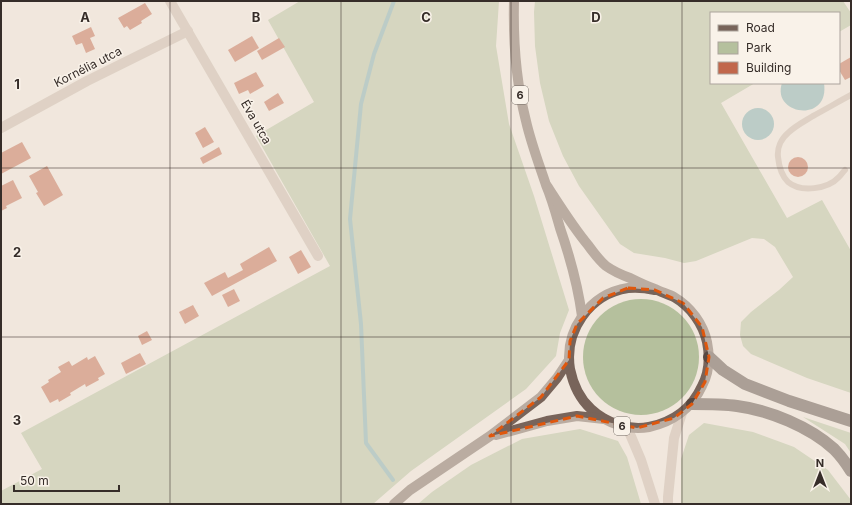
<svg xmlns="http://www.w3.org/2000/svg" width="852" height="505" font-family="Inter,sans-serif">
  <rect width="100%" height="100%" fill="#f1e7dd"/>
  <g fill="#b5c09d">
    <path d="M300,1h199l-3,45 13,78 25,72 35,114 -9,23 -4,23 -30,33 -115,82 -38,33h-372v-13l41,-22 -21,-36 309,-167 -74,-130 58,-34 -46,-82z"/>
    <path d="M535,1h308l8,12v12l-12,7v-19h-128v70h44l-34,20 66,115 35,-18 29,51v142l-44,-15 -56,-24 -8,-8 -3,-11 1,-13 10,-10 28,-22 14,-13 -18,-30 -11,-8 -12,-1 -56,23 -12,2 -19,-5 -31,-5 -14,-9 -41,-58 -16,-30 -14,-35 -9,-38 -5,-37 -1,-34z"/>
    <circle cx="641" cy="357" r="58"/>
    <path d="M803,417l48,16v20l-6,-9z"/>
    <path d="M704,423l49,9 41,15 34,23 23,30v4h-170v-45l8,-24z"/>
    <path d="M580,429l38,12 9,16 14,47h-223l14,-12 39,-27 51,-26z"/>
  </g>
  <g fill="#7dacad">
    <path d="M782,83h42c6,41 -53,32 -42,0z"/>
    <circle cx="758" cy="124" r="16"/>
  </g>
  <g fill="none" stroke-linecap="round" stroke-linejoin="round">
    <path stroke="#7dacad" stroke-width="4" d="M393,480l-27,-37 -5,-119 -11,-105 11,-115 13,-50 20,-53"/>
  </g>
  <g fill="#c1674b">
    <path d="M145,3l7,11 -11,7 1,2 -12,7 -3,-4 -3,2 -6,-10z"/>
    <path d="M91,27l4,9 -5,2 5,11 -9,4 -4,-10 -6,2 -4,-9z"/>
    <path d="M252,36l7,12 -24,14 -7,-12z"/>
    <path d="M279,38l6,9 -23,13 -5,-9z"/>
    <path d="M851,57v20l-6,3 -6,-10v-6z"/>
    <path d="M256,72l8,14 -14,8 -2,-4 -9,4 -5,-11z"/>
    <path d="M278,93l6,10 -15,8 -5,-9z"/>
    <path d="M205,127l9,15 -11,6 -8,-15z"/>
    <path d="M22,142l9,16 -30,16v-21z"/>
    <path d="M219,147l3,7 -19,10 -3,-6z"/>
    <circle cx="798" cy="167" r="10"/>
    <path d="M47,166l16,29 -19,11 -8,-13 2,-1 -9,-16z"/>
    <path d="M13,180l9,18 -16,8 1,2 -6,3v-25z"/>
    <path d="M269,247l8,14 -65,35 -8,-13 21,-11 3,6 15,-8 -3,-6z"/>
    <path d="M301,250l10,17 -13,7 -9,-17z"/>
    <path d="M234,289l6,12 -12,6 -6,-12z"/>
    <path d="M193,305l6,11 -14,8 -6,-12z"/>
    <path d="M147,331l5,9 -10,5 -4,-9z"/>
    <path d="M140,353l6,11 -20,10 -5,-11z"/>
    <path d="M95,356l10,18 -7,4 1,2 -13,7 -1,-3 -15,9 1,2 -12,7 -1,-3 -8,4 -9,-16 8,-5 -1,-2 13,-8 -3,-5 11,-6 3,5 15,-9 1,3z"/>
  </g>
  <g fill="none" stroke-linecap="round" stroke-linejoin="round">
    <path stroke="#c9b7a9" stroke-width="6" d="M845,170c-2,2 -4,5 -6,7 -11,12 -38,16 -51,5 -7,-7 -9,-15 -10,-25 -1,-9 3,-18 10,-24 7,-7 17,-12 25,-17 13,-7 25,-14 38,-21"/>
    <g stroke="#c9b7a9" stroke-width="10">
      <path d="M170,1l148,255"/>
      <path d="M1,128l86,-47 101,-50"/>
    </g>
    <g stroke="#c9b7a9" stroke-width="10">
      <path d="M627,427l14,33 14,44"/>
      <path d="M668,504v-7l6,-59 8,-25"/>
    </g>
    <g stroke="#78645a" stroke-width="10">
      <path d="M514,1c-1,40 2,81 12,120 5,22 13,43 20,64 6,14 10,29 14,43 10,29 18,58 22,88"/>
      <path d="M547,186c13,20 26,41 41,59 5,7 11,15 18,21 7,5 16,9 24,12 8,4 16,8 25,11 6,3 13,5 19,8 17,10 29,27 33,45 3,15 2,31 -5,44 -10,22 -29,36 -53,41 -20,4 -43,-4 -58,-18 -11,-10 -18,-25 -21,-40 -6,-38 19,-75 58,-81 10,-1 18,0 27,2"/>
      <path d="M496,435l51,-14 30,-5 27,3"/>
      <path d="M394,504l16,-14 80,-54 51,-39 16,-19 12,-18"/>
    </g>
    <g stroke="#574740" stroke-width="12">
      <path d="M709,357l14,13 22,14 44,17 62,20"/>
      <path d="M692,404c14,0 31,0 45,2 32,4 73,21 97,43 6,6 12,14 17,22"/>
    </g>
  </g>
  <path d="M0 0H852V505H0ZM628,288l27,2 28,13 19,24 7,30 -4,25 -13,22 -18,14 -37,10 -60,-12 -87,20 51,-39 28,-37 1,-19 7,-17 26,-26z" fill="#f1e7dd" fill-opacity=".55" fill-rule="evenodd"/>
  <path fill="none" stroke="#df570d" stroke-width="3" stroke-dasharray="8 5" stroke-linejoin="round" d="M628,288l27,2 28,13 19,24 7,30 -4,25 -13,22 -18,14 -37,10 -60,-12 -87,20 51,-39 28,-37 1,-19 7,-17 26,-26z"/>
  <path fill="none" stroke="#362d29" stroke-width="1" stroke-opacity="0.55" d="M170,1v503M341,1v503M511,1v503M682,1v503M1,168h850M1,337h850"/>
  <g text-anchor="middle" stroke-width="3" stroke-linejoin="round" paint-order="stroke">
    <g fill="#f9f2e9" stroke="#706863" stroke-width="1">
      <rect x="512" y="86" width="16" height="18" rx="3"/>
      <rect x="614" y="417" width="16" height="18" rx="3"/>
    </g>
    <g font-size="11" font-weight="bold" fill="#362d29">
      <text x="520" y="99">6</text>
      <text x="622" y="430">6</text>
    </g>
    <g font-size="12" fill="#362d29" stroke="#f9f2e9">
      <text transform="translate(88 67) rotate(-27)" y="4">Kornélia utca</text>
      <text transform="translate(256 122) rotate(60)" y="4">Éva utca</text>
    </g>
  </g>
  <g font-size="13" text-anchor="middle" font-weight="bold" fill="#362d29" stroke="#f9f2e9" stroke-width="3" stroke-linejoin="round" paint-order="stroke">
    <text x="85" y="22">A</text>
    <text x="256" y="22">B</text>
    <text x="426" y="22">C</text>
    <text x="596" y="22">D</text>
    <text x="17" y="89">1</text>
    <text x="17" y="257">2</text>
    <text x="17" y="425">3</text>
  </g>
  <rect width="852" height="505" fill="none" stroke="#362d29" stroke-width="4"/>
  <rect x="710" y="12" width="130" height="72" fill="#f9f2e9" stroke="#aba39c"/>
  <rect x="718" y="25" width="20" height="6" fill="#78645a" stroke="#aba39c"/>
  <text x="746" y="32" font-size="12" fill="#362d29">Road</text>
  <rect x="718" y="42" width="20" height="12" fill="#b5c09d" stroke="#aba39c"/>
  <text x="746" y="52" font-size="12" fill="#362d29">Park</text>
  <rect x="718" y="62" width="20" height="12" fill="#c1674b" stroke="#aba39c"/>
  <text x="746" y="72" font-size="12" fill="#362d29">Building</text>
  <g transform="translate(820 473)" stroke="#f9f2e9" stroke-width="3" paint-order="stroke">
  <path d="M0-3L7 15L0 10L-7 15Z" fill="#362d29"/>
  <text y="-6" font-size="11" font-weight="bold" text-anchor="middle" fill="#362d29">N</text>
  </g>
  <path d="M14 485v6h105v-6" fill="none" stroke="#362d29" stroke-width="2"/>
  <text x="20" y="485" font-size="12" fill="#362d29" stroke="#f9f2e9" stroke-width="3" paint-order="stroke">50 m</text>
</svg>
